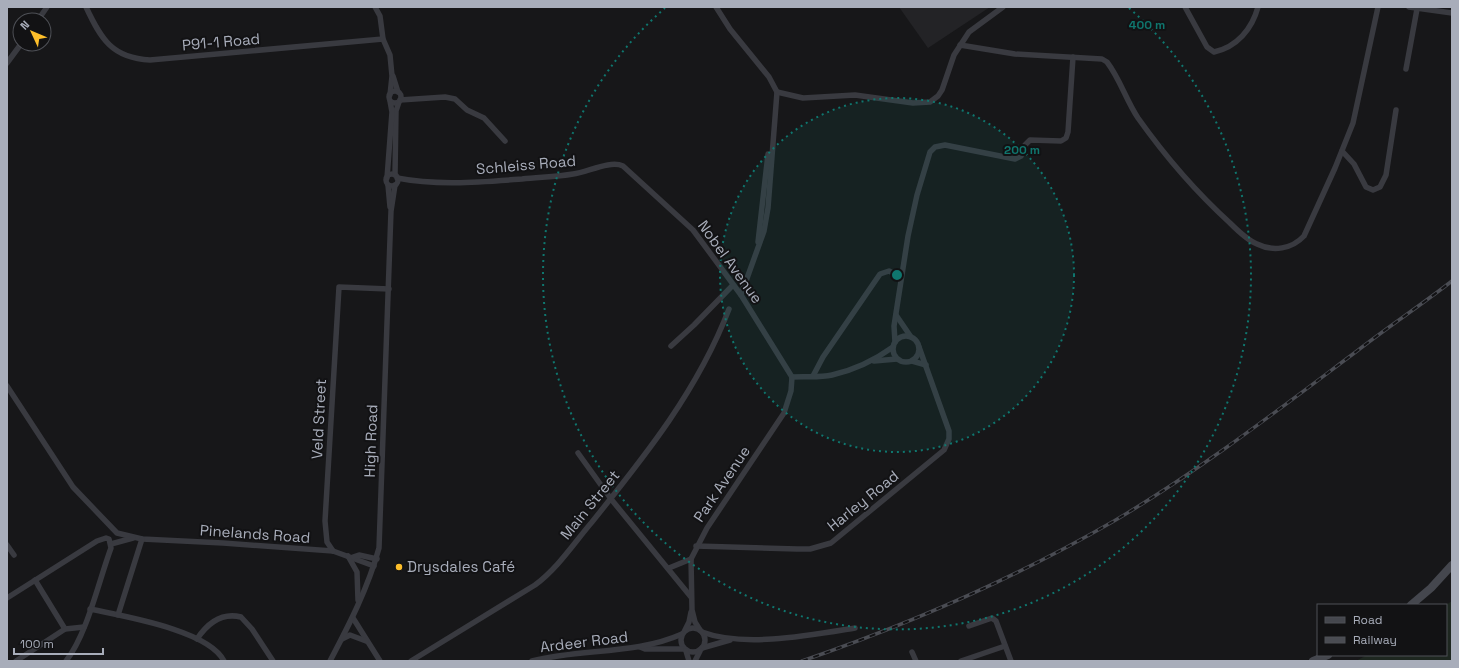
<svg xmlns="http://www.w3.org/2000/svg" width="1459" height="668" font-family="'Space Grotesk',sans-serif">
  <rect width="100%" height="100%" fill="#171719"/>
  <path fill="#232326" d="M899,7h91l-62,41z"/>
  <path fill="#1e2720" d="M1452,601v60h-96l11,-6h79v-50z"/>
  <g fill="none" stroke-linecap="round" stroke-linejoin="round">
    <g stroke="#393a40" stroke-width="5.5">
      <path d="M86,7c15,32 26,51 64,53l233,-21"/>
      <path d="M375,7l5,9 3,23 7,16 2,21 -2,19"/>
      <path d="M716,7l14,22 39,48 8,15 -9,116 -4,23 -23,64"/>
      <path d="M1185,7l22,40 7,5c23,-5 38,-23 44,-45"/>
      <path d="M1409,7l43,6"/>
      <path d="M38,20l9,-13"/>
      <path d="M960,45l55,9 87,5 5,3c13,17 19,38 31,56 27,38 58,74 92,105 8,8 17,17 27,21 16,8 35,5 47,-8l31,-68 18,-45 25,-116"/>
      <path d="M7,63l14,-19"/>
      <path d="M1406,69l11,-60"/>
      <path d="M393,76l5,16"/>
      <circle cx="395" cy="97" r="6"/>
      <path d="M777,92l26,6 52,-3 58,8 17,-1 8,-6 4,-6 12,-35 15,-23 34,-25"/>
      <path d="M400,100l45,-3 10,2 12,11 17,8 21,23"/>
      <path d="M1342,151l12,13 12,23 7,3 7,-3 6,-12 10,-65"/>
      <circle cx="392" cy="180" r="6"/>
      <path d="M395,175l1,-64 3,-9"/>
      <path d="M387,178l5,-66 -2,-11"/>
      <path d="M397,178c41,8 84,4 125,1 17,-2 34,-2 51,-5 15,-2 37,-14 50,-8l70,64 48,65 51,82"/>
      <path d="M388,185l2,22"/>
      <path d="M758,242l10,-88"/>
      <path d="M896,315l15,22"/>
      <circle cx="906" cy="349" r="13"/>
      <path d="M895,342l-1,-16 14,-90 9,-41 13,-43 5,-5 10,-2 70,14 6,-3 4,-11 5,-5 31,1 5,-3 2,-6 5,-75"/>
      <path d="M671,346l23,-21 39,-40"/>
      <path d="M874,361l23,-2"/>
      <path d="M912,361l14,4"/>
      <path d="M813,376l10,-19 57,-83 9,-3 12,6"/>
      <path d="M792,377c13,-1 27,1 40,-2 22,-5 43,-15 61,-28"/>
      <path d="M7,386l66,101 44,46 25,6 81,4 110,8 41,15"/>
      <path d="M578,453l33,46 80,98"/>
      <path d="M111,544l22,-6"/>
      <path d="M7,545l7,10"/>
      <path d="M696,546l101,3h13l21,-6 113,-93 5,-11v-8l-30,-84"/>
      <path d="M333,551l-6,-9 -2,-21 14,-234 50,2"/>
      <path d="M348,556l9,16 1,28"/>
      <path d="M353,557l6,-2 18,4"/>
      <path d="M669,568l22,-9"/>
      <path d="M35,580l30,49"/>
      <path d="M7,598l90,-57 9,-3 3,1 2,9c-12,32 -24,87 -45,113"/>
      <path d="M90,609c32,7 119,21 134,52"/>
      <path d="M118,615l24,-76"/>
      <path d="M353,618l27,43"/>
      <path d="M969,626l23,-8 4,3 15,40"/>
      <circle cx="693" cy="640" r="12"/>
      <path d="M685,630l4,-8 2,-10"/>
      <path d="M700,630l-5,-8 -3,-12 -1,-51 16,-31 77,-115 7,-22 1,-14"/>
      <path d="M702,632c42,16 110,3 153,-4"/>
      <path d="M197,639c10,-15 24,-27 44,-22l11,12 21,32"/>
      <path d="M342,639l8,-4 16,6"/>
      <path d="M640,647l5,2h39"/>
      <path d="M702,648l28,-8"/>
      <path d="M686,651l3,10"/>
      <path d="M912,652l4,9"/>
      <path d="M16,661l49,-32 19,-2"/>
      <path d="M330,661c19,-36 38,-73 49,-113l12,-337 4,-26"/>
      <path d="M411,661l124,-76c23,-17 39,-42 57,-63 53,-66 106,-132 137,-213"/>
      <path d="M532,661c49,-13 103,-6 150,-27"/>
      <path d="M695,661l5,-10"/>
      <path d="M961,661l44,-15"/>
    </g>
    <g stroke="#45474e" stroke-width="8">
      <path d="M1411,605l20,-17 21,-23"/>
      <path d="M1313,661l15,-6"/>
    </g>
    <defs>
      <path id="rail" d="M802,661c108,-37 213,-83 312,-140 85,-50 164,-111 243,-170 31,-24 64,-46 95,-70"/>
    </defs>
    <use href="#rail" stroke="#4a4c53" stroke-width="3.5"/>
    <use href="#rail" stroke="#121214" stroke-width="2" stroke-dasharray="6" stroke-linecap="butt"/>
  </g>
  <circle cx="897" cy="275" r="177" fill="#0f766e" fill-opacity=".12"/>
  <g fill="none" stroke="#0f766e" stroke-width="2" stroke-dasharray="2 4">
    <circle cx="897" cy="275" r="177"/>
    <path d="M1129 8A354 354 0 1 1 665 8"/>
  </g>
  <circle fill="#fdbe2a" stroke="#121214" stroke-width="1.5" cx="399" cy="567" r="4"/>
  <g text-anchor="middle" stroke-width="4" stroke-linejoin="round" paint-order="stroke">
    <g font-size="15" fill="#a8adba" stroke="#121214">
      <text transform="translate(221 42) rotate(-5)" y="5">P91-1 Road</text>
      <text transform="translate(526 165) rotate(-5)" y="5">Schleiss Road</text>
      <text transform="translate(730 262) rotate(54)" y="5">Nobel Avenue</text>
      <text transform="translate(319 419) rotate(-87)" y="5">Veld Street</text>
      <text transform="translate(371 441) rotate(-88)" y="5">High Road</text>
      <text transform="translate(722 484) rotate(-56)" y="5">Park Avenue</text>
      <text transform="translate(863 501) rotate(-39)" y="5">Harley Road</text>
      <text transform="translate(590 505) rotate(-51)" y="5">Main Street</text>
      <text transform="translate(255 534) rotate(4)" y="5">Pinelands Road</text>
      <text transform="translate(584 642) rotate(-7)" y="5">Ardeer Road</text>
    </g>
    <g font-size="15" fill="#a8adba" stroke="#121214" text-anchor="start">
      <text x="407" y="572">Drysdales Café</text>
    </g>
  </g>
  <circle cx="897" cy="275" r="6" fill="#0f766e" stroke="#121214" stroke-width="2"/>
  <g font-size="12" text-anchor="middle" font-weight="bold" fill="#0f766e" stroke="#121214" stroke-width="4" stroke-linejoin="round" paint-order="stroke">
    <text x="1147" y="29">400 m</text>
    <text x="1022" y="154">200 m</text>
  </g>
  <rect width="1459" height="668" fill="none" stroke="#a8adba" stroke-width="16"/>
  <rect x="1317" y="604" width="130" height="52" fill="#121214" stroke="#4e5056"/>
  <rect x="1325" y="617" width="20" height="6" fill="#45474e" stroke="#4e5056"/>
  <text x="1353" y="624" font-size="12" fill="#a8adba">Road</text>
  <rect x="1325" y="637" width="20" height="6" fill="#4a4c53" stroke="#4e5056"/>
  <text x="1353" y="644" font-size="12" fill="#a8adba">Railway</text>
  <g transform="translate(32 32) rotate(314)"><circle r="19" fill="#121214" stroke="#4e5056"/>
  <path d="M0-3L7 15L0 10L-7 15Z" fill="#fdbe2a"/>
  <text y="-6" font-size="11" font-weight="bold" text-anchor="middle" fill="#a8adba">N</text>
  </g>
  <path d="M14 648v6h89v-6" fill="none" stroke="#a8adba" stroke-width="2"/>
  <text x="20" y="648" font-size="12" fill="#a8adba" stroke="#121214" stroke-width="3" paint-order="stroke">100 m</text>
</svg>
